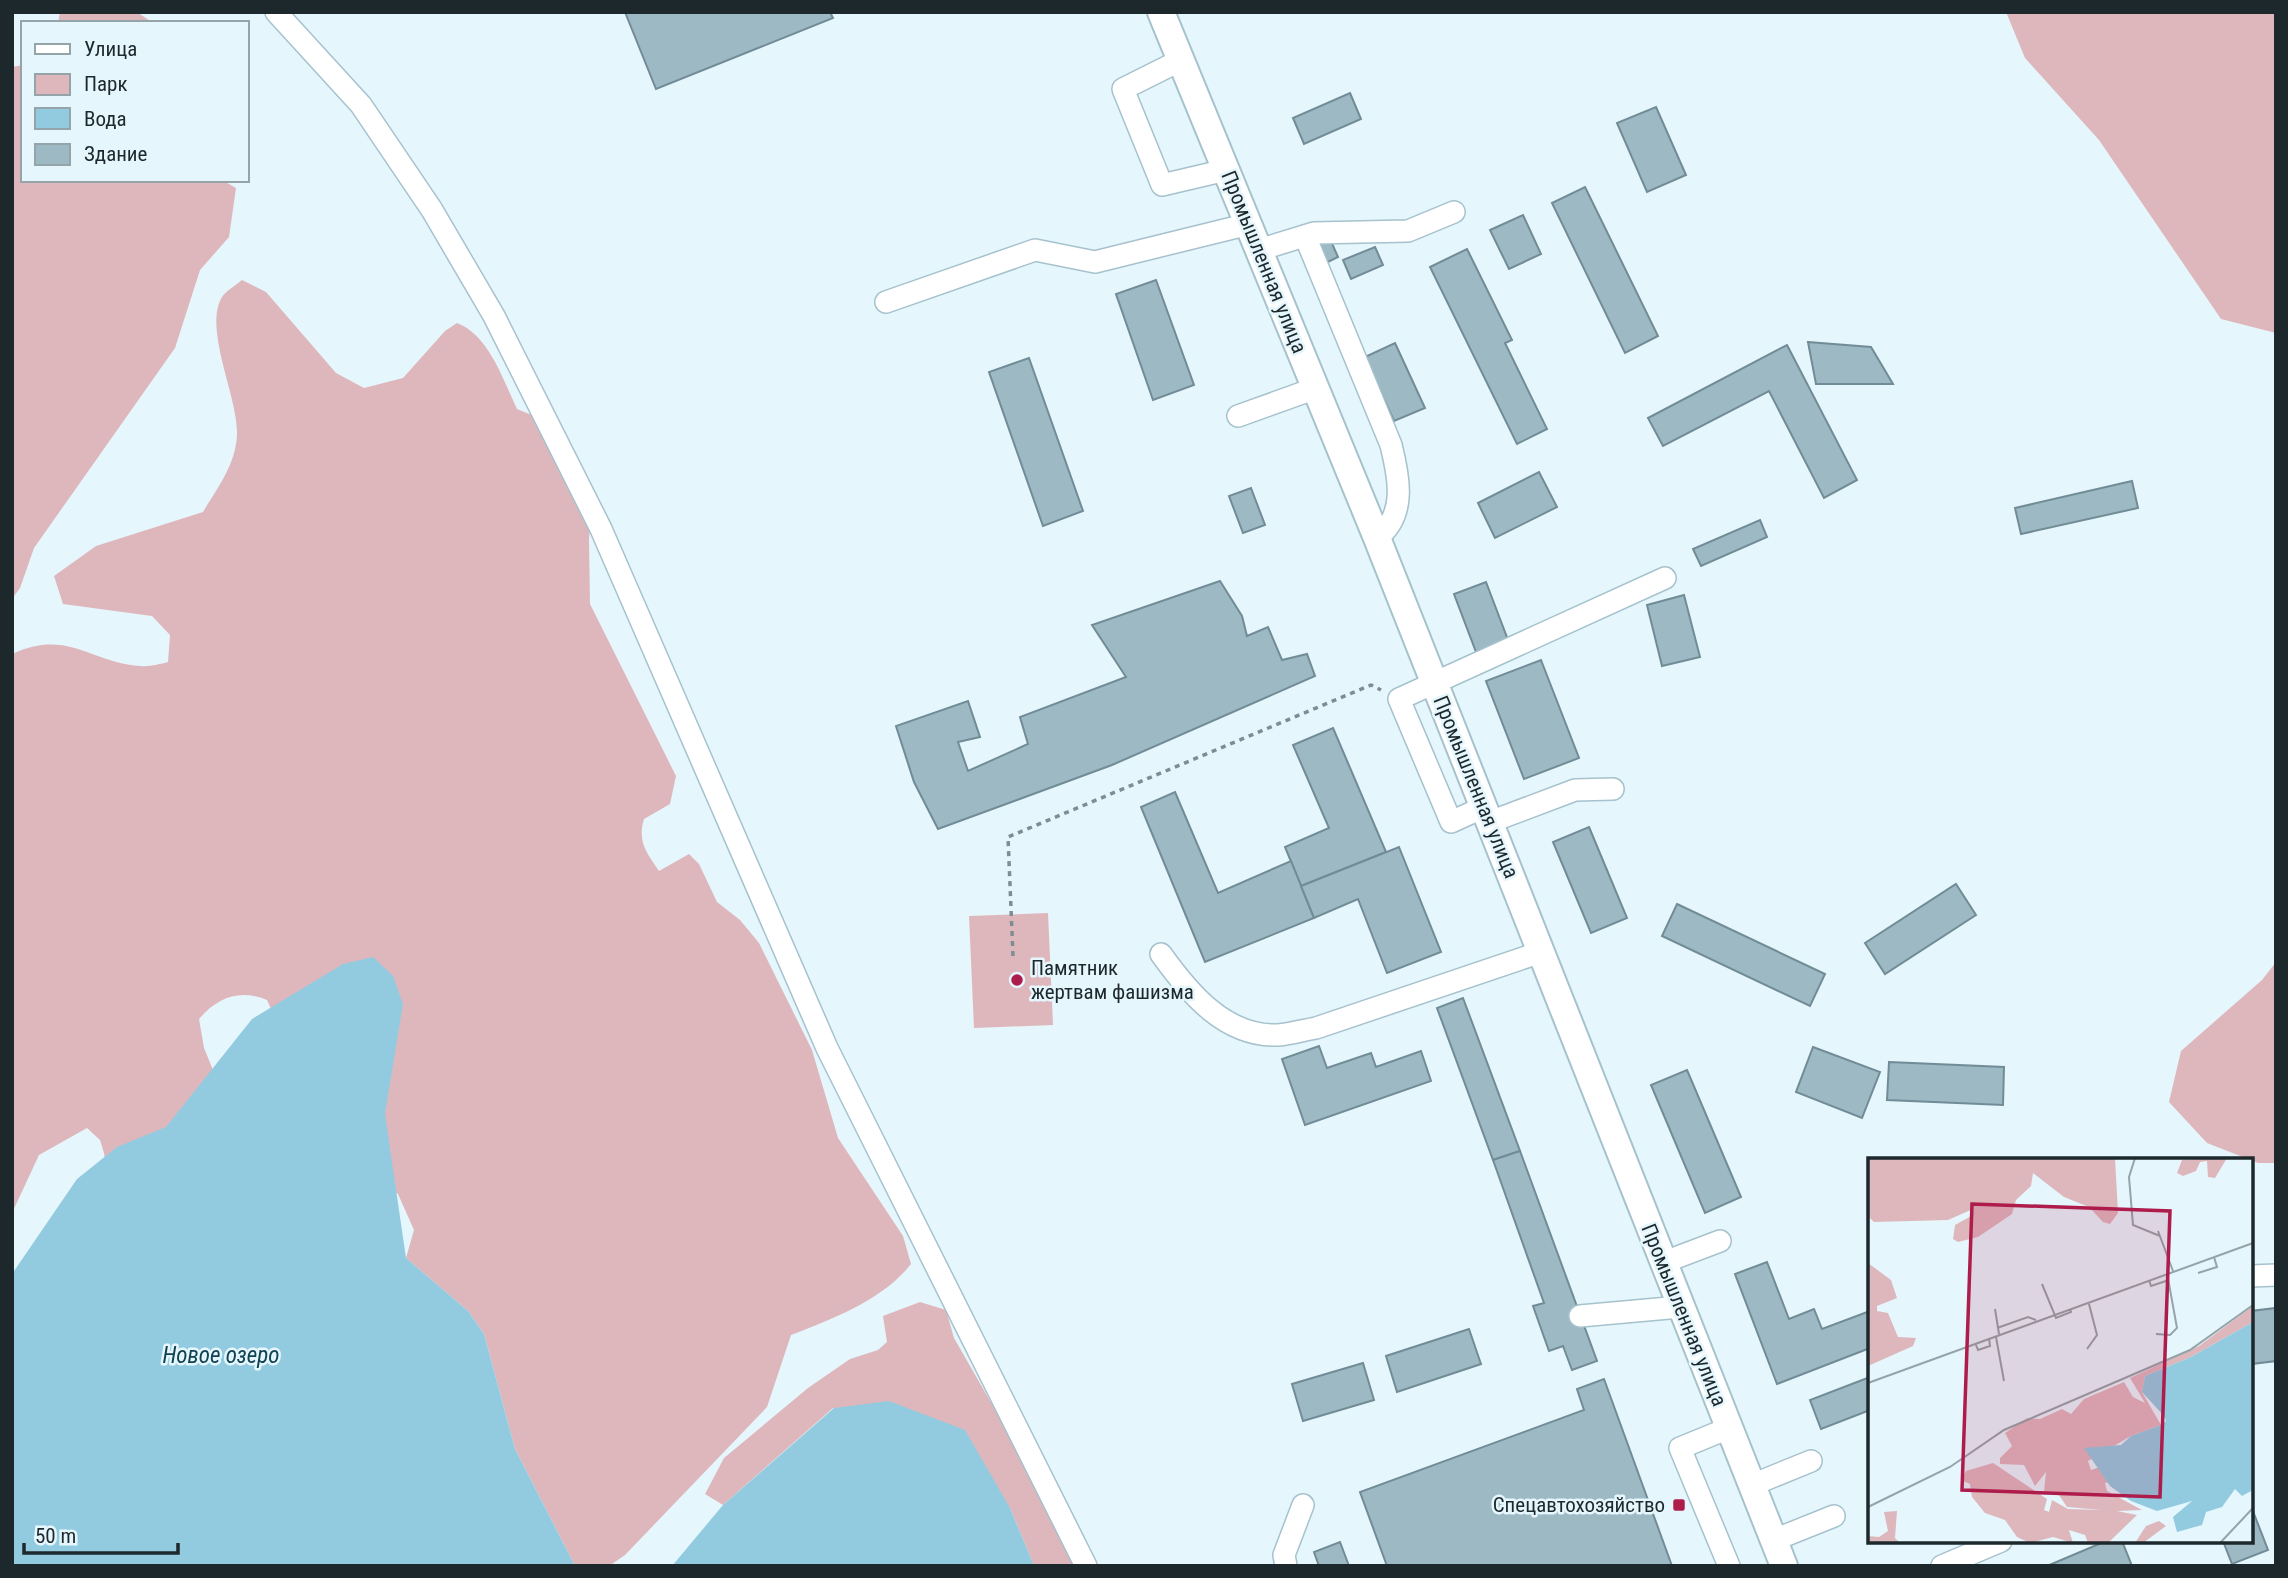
<svg xmlns="http://www.w3.org/2000/svg" width="2288" height="1578" font-family="'Roboto Condensed',sans-serif">
  <rect width="100%" height="100%" fill="#e5f6fd"/>
  <g fill="#deb7bc">
    <path d="M60,12h77l16,11h-95z"/>
    <path d="M2006,12h270v321l-55,-14 -122,-179 -74,-82z"/>
    <path d="M23,65v115h199l14,8 -7,49 -29,33 -25,78 -141,200 -14,40 -8,11v-532z"/>
    <path d="M242,280l24,12 70,81 28,15 39,-10 42,-47 12,-8c32,12 46,57 60,86l39,16 37,70 -4,44 1,65 86,172 -6,28 -26,15c-7,23 3,34 15,52l30,-17 10,10 18,38 23,18 19,23 53,107 26,88 65,98 8,28c-28,36 -79,55 -120,71l-24,72 -142,148 -16,11h-34l-60,-117 -31,-115 -16,-23 -62,-53 8,-28 -16,-36 -24,-17 -89,-138 -18,-39c-27,-11 -49,-3 -68,19l5,29 29,71 -118,106 -11,-72 -4,-13 -13,-12 -48,27 -27,58v-559c56,-26 78,9 129,12 8,1 19,-2 27,-4l2,-27 -18,-19 -89,-12 -9,-28 42,-30 107,-34c15,-25 33,-48 34,-78 1,-37 -34,-105 -15,-137 4,-6 14,-12 20,-17z"/>
    <path d="M1048,913l5,112 -79,3 -5,-112z"/>
    <path d="M2276,962v201h-18l-51,-20 -38,-41 12,-51 81,-71z"/>
    <path d="M920,1302l26,8 8,28 97,169 27,59h-44l-24,-58 -177,-100 -110,97 -18,-11 19,-36 84,-70 42,-29 28,-9 9,-8 -4,-26z"/>
  </g>
  <g fill="#92cbe0">
    <path d="M373,957l20,19 10,28 -18,110 21,144 62,53 16,23 31,115 60,117h-563v-292l65,-95 40,-32 49,-20 86,-108 91,-55z"/>
    <path d="M889,1401l76,29 45,78 24,58h-362l51,-61 111,-97z"/>
  </g>
  <g fill="#9db9c4" stroke="#718c96" stroke-width="2">
    <path d="M625,12h205l3,6 -177,71z"/>
    <path d="M1350,93l11,26 -57,25 -11,-26z"/>
    <path d="M1656,107l30,68 -39,17 -30,-69z"/>
    <path d="M1585,187l73,149 -33,17 -73,-150z"/>
    <path d="M1523,215l18,39 -32,15 -19,-39z"/>
    <path d="M1330,239l8,18 -12,6 -8,-19z"/>
    <path d="M1375,247l8,18 -32,14 -8,-19z"/>
    <path d="M1467,249l45,91 -7,3 42,86 -30,15 -87,-177z"/>
    <path d="M1156,280l38,105 -41,15 -37,-106z"/>
    <path d="M1808,342l63,5 22,37h-77z"/>
    <path d="M1395,343l30,65 -31,13 -29,-64z"/>
    <path d="M1787,345l70,135 -33,18 -55,-107 -106,55 -15,-28z"/>
    <path d="M1029,358l54,153 -40,15 -54,-154z"/>
    <path d="M1539,472l18,35 -62,31 -17,-35z"/>
    <path d="M2132,481l6,27 -117,26 -6,-26z"/>
    <path d="M1251,488l14,37 -22,8 -14,-37z"/>
    <path d="M1760,520l7,17 -66,29 -8,-17z"/>
    <path d="M1220,581l22,35 5,20 21,-9 14,33 25,-6 8,22 -203,89 -174,64 -24,-47 -18,-56 72,-25 12,36 -22,5 10,29 60,-27 -8,-27 106,-40 -34,-52z"/>
    <path d="M1486,582l22,58 -32,12 -22,-58z"/>
    <path d="M1684,595l16,62 -38,9 -15,-61z"/>
    <path d="M1541,660l38,98 -55,21 -38,-98z"/>
    <path d="M1333,728l53,124 -85,34 -16,-39 44,-19 -36,-83z"/>
    <path d="M1175,792l43,101 73,-32 23,57 -109,44 -64,-155z"/>
    <path d="M1589,827l38,91 -36,15 -38,-91z"/>
    <path d="M1399,847l42,105 -54,21 -29,-74 -44,19 -13,-32z"/>
    <path d="M1956,884l20,31 -91,59 -20,-31z"/>
    <path d="M1677,904l148,70 -15,32 -148,-70z"/>
    <path d="M1463,998l57,153 -27,9 -56,-152z"/>
    <path d="M1319,1046l8,22 44,-15 5,14 45,-16 10,30 -126,44 -23,-66z"/>
    <path d="M1813,1047l67,25 -18,46 -66,-26z"/>
    <path d="M1889,1062l115,5 -1,38 -116,-5z"/>
    <path d="M1687,1070l54,127 -36,16 -54,-128z"/>
    <path d="M1520,1151l77,210 -25,9 -9,-24 -14,5 -16,-45 11,-3 -51,-143z"/>
    <path d="M1767,1262l22,57 25,-10 8,20 48,-18v37l-93,36 -42,-110z"/>
    <path d="M2276,1308v53l-25,3v-53z"/>
    <path d="M1469,1329l12,35 -84,28 -11,-36z"/>
    <path d="M1363,1363l11,37 -71,21 -11,-37z"/>
    <path d="M1870,1377v33l-49,19 -11,-29z"/>
    <path d="M1604,1379l68,187h-285l-27,-74 224,-82 -7,-21z"/>
    <path d="M2251,1506l17,44 -36,14 -9,-23h28z"/>
    <path d="M2106,1541h16l10,25h-85z"/>
    <path d="M1340,1542l9,24h-30l-5,-14z"/>
  </g>
  <g fill="none" stroke-linecap="round" stroke-linejoin="round">
    <defs>
      <g id="minor">
        <path d="M276,12l85,93 71,105 62,106 107,213 226,519 259,518"/>
        <path d="M1181,60l-58,29 39,96 64,-15"/>
        <path d="M1305,236l86,209c8,32 16,70 -14,93"/>
        <path d="M1259,250l55,-17 94,-2 46,-19"/>
        <path d="M886,302l149,-52 60,12 154,-38"/>
        <path d="M1238,416l78,-28"/>
        <path d="M1484,807l-33,15 -52,-123 266,-121"/>
        <path d="M1490,822l85,-32 38,-1"/>
        <path d="M1161,954c28,39 64,83 117,81 13,-1 26,-5 38,-7l225,-76"/>
        <path d="M1662,1263l58,-22"/>
        <path d="M2251,1276l25,-1"/>
        <path d="M1580,1316l100,-9"/>
        <path d="M1752,1485l59,-24"/>
        <path d="M1774,1540l60,-24"/>
        <path d="M1286,1566l-2,-11 19,-50"/>
        <path d="M1729,1566l-49,-118 49,-20"/>
        <path d="M1942,1566l59,-25"/>
      </g>
      <path id="major" d="M1161,12l216,526 407,1028"/>
    </defs>
    <use href="#minor" stroke="#a6c2cd" stroke-width="24"/>
    <use href="#major" stroke="#a6c2cd" stroke-width="30"/>
    <path stroke="#7f8d92" stroke-width="3.5" stroke-dasharray="5 5" stroke-linecap="butt" d="M1013,956l-5,-119 363,-152 10,5"/>
    <use href="#minor" stroke="#fff" stroke-width="21"/>
    <use href="#major" stroke="#fff" stroke-width="26"/>
  </g>
  <g fill="#ae1c4c" stroke="#e5f6fd" stroke-width="2.5">
    <circle cx="1017" cy="980" r="7"/>
    <rect x="1672" y="1498" width="14" height="14" rx="3.5"/>
  </g>
  <g text-anchor="middle" stroke-width="5" stroke-linejoin="round" paint-order="stroke">
    <g font-size="21" fill="#1d282c" stroke="#e5f6fd">
      <text transform="translate(1264 262) rotate(68)" y="7">Промышленная улица</text>
      <text transform="translate(1476 787) rotate(68)" y="7">Промышленная улица</text>
      <text transform="translate(1684 1315) rotate(68)" y="7">Промышленная улица</text>
    </g>
    <g font-size="21" fill="#1d282c" stroke="#e5f6fd" text-anchor="start">
      <text x="1031" y="975">Памятник<tspan x="1031" dy="24">жертвам фашизма</tspan></text>
      <text x="1665" y="1512" text-anchor="end">Спецавтохозяйство</text>
    </g>
    <g font-size="23" font-style="italic" fill="#104251" stroke="#e5f6fd">
      <text x="221" y="1363">Новое озеро</text>
    </g>
  </g>
  <g transform="translate(1868 1158)">
    <rect width="385" height="385" fill="#e5f6fd"/>
    <path d="M0,0h247l3,55 -8,11 -7,-2 -14,-15 -25,-10 -31,-24 -2,13 -15,14 -4,14 -34,23 -20,5 -5,-3 2,-14 18,-10v-6l-25,11 -74,2 -6,-6zM359,0l-12,20 -7,-1 -1,-16 -7,1 -4,9 -13,5 -6,-3 5,-13zM0,105l23,17 6,18 -20,8v5l11,2 10,24 18,1 -3,8 -45,20zM385,148v16l-62,35 -46,19 -3,16 19,33 -30,11 -43,25 3,9 12,-4 13,15 -11,2 2,8 35,19 -25,1 20,4 -29,28h-20l-3,-8 -16,-5 4,13 -20,-6 -23,6 -13,-6 -12,-17 -20,-7 -13,-16 -2,-13 -9,-4 5,-9 27,-8 54,36 -3,11 5,2 3,-12 16,9 34,1 -35,-3 -8,-12 -15,-3 2,-20 -11,14 -11,-21 -24,-1v-6l12,-12 -7,-13 22,-15 13,1 22,-10 9,5 13,-15 40,-17 9,15 12,6 -15,-25 69,-32zM29,353l-2,27 5,5h-32v-7l11,1 9,-6 -4,-19zM291,363l7,5 -23,17h-8l11,-17z" fill="#deb7bc"/>
    <path d="M385,164v168l-11,6 -7,-7 -13,18 -16,5 -4,13 -25,7 -4,-15 19,-16 -35,10 -26,-10 -21,-15 -26,-38 37,-3 10,-9 30,-11 5,-4 -2,-5 -22,-24 3,-16 46,-19z" fill="#92cbe0"/>
    <path fill="none" stroke="#95a4a9" stroke-width="2" d="M267,0l-6,19 4,48 27,11M290,73l15,40M330,115l19,-6 -3,-10M281,122l2,6 18,-6M174,126l14,34 15,-6 -1,-3M127,151l4,25M129,170l31,-11 8,3M288,176l14,1 7,-7 -10,-55M128,179l8,44M108,187l2,5 12,-4 -1,-8M219,191l10,-14 -8,-31M0,225l385,-140M0,349l82,-40 54,-37 186,-80 63,-45M352,385l33,-35"/>
    <path fill="#ae1c4c" fill-opacity="0.15" stroke="#ae1c4c" stroke-width="3.5" d="M104,46l198,7 -10,286 -198,-7z"/>
    <rect width="385" height="385" fill="none" stroke="#1d282c" stroke-width="3.5"/>
  </g>
  <rect width="2288" height="1578" fill="none" stroke="#1d282c" stroke-width="28"/>
  <rect x="21" y="21" width="228" height="161" fill="#e5f6fd" stroke="#95a4a9" stroke-width="2"/>
  <rect x="35" y="44" width="35" height="10" fill="#ffffff" stroke="#95a4a9" stroke-width="2"/>
  <text x="84" y="56" font-size="21" fill="#1d282c">Улица</text>
  <rect x="35" y="74" width="35" height="21" fill="#deb7bc" stroke="#95a4a9" stroke-width="2"/>
  <text x="84" y="91" font-size="21" fill="#1d282c">Парк</text>
  <rect x="35" y="108" width="35" height="21" fill="#92cbe0" stroke="#95a4a9" stroke-width="2"/>
  <text x="84" y="126" font-size="21" fill="#1d282c">Вода</text>
  <rect x="35" y="144" width="35" height="21" fill="#9db9c4" stroke="#95a4a9" stroke-width="2"/>
  <text x="84" y="161" font-size="21" fill="#1d282c">Здание</text>
  <path d="M24 1543v10h154v-10" fill="none" stroke="#1d282c" stroke-width="3.5"/>
  <text x="35" y="1543" font-size="21" fill="#1d282c" stroke="#e5f6fd" stroke-width="5" paint-order="stroke">50 m</text>
</svg>
